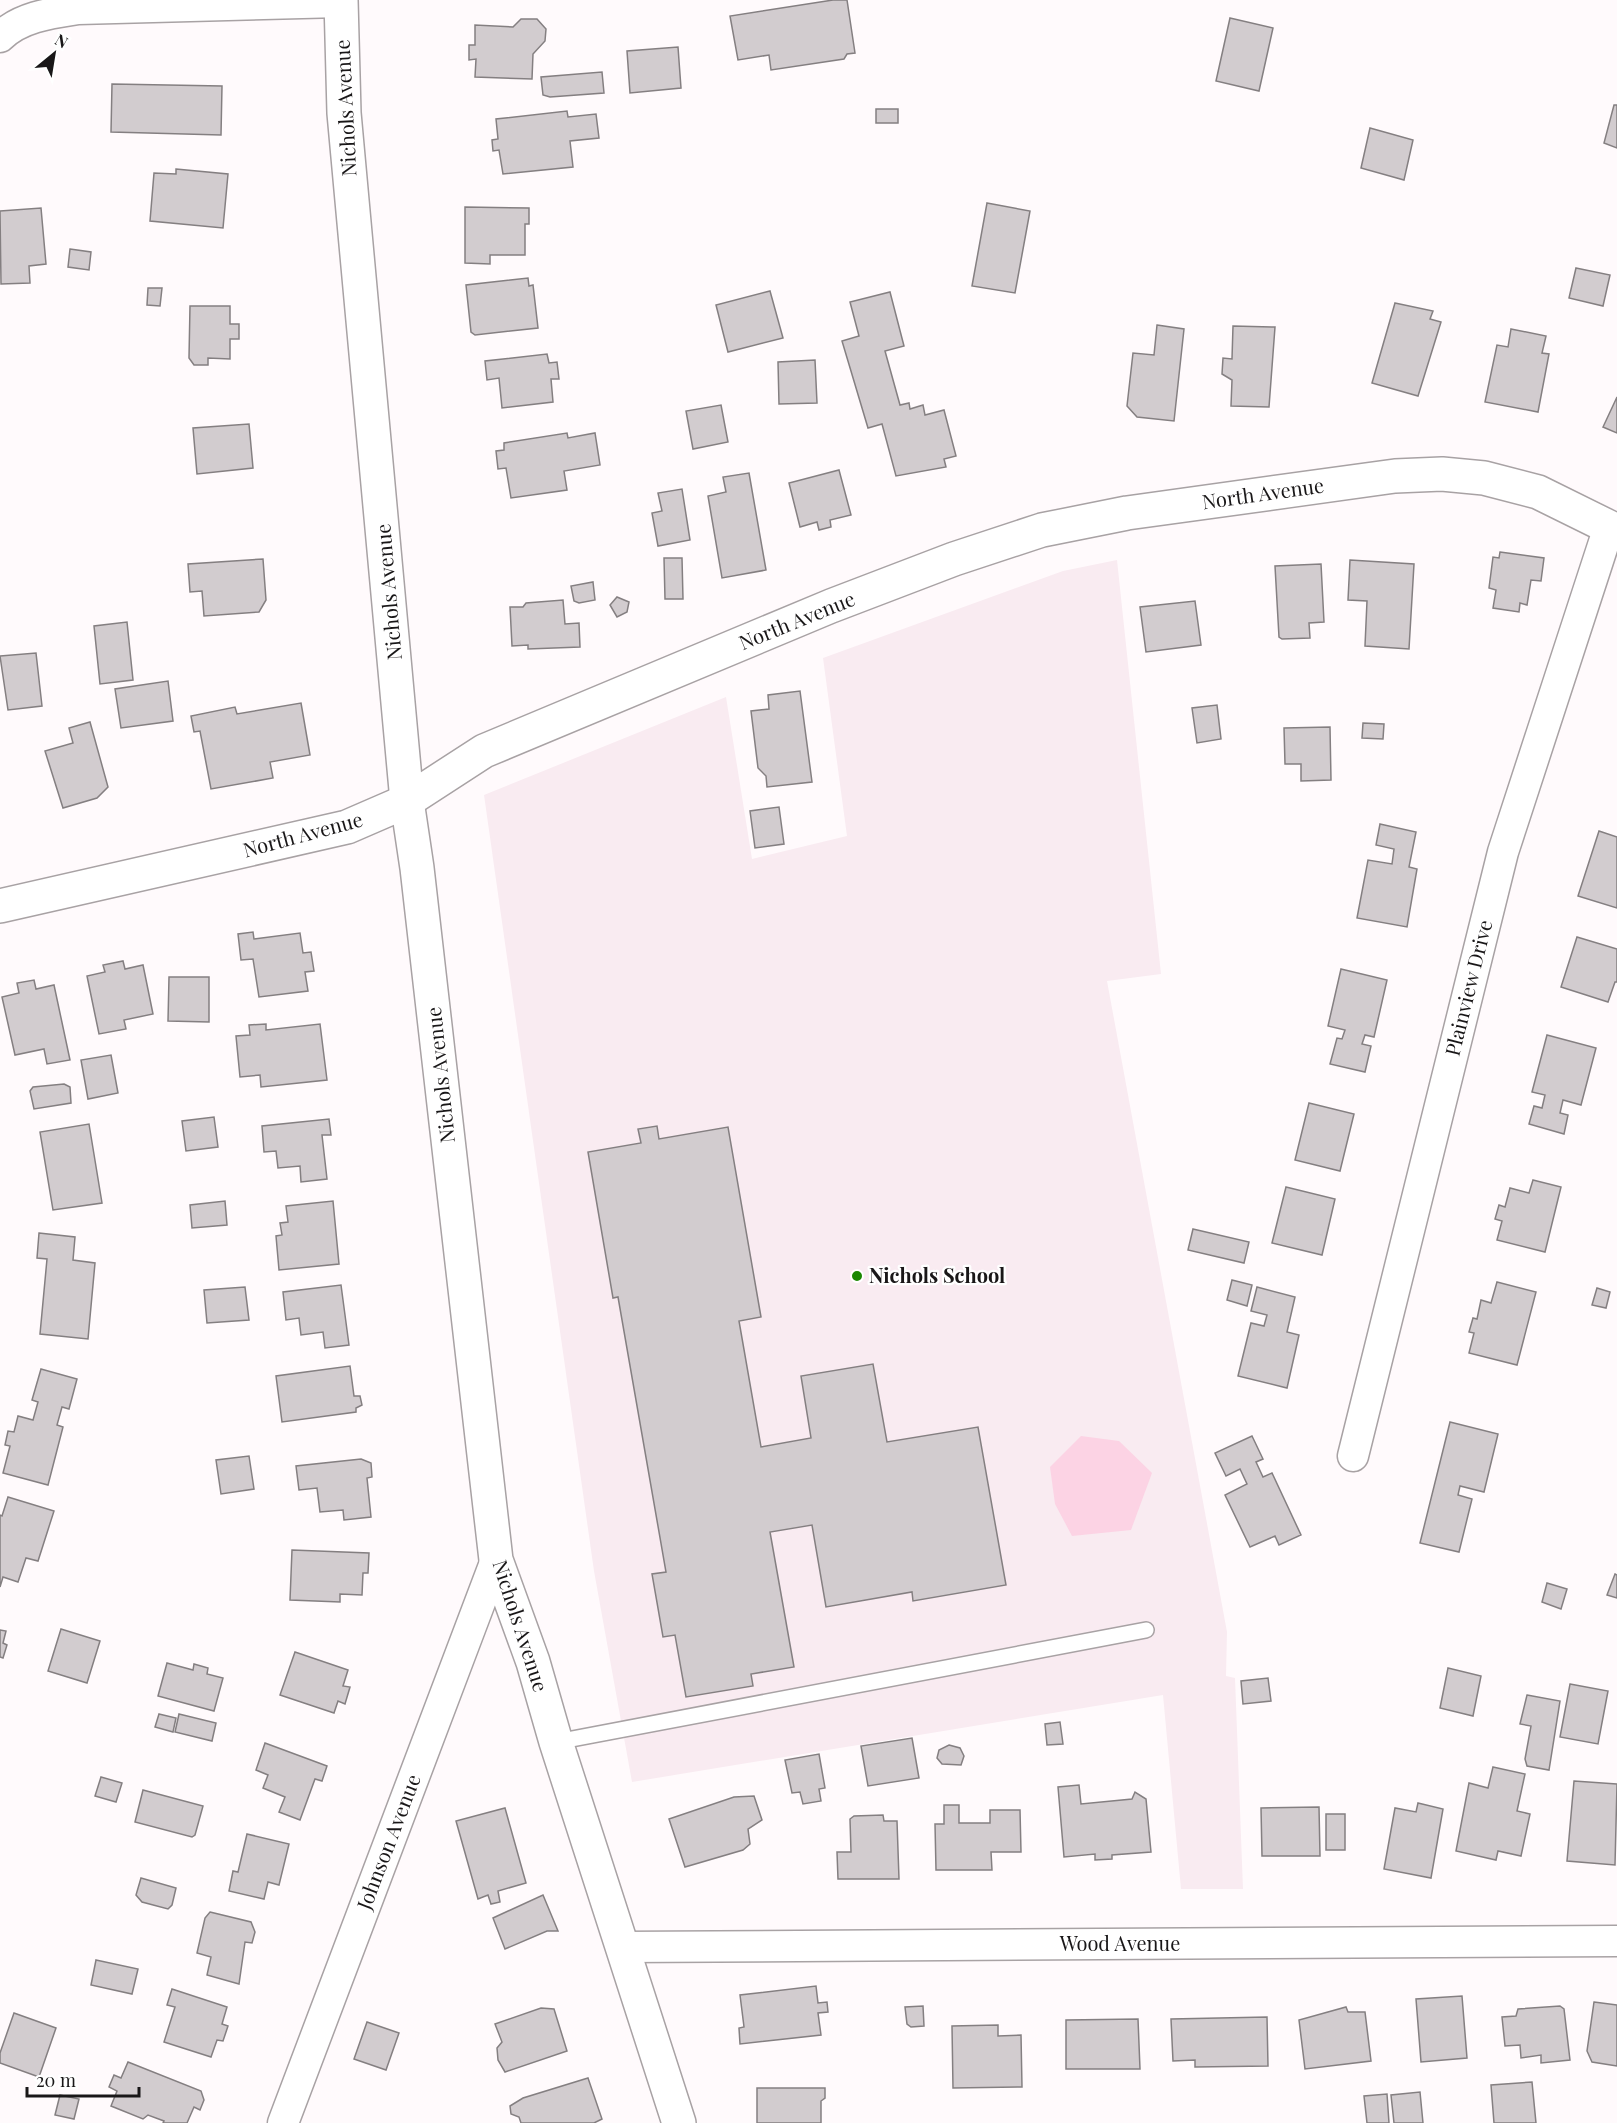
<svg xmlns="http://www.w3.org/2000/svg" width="1617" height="2123" font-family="'Playfair Display',serif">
  <rect width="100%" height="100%" fill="#fffafc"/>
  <path fill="#f9ebf1" d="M1117,560l44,414 -54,7 120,651 -1,44 9,2 8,211h-62l-18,-194 -531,87 -38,-211 -110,-776 242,-98 26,162 95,-23 -24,-178 240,-87z"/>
  <path fill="#fcd3e4" d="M1081,1436l38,5 33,32 -21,57 -59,6 -17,-32 -5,-37z"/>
  <g fill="#d2cccf" stroke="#847f81" stroke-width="1.5">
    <path d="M833,0h14l8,53 -8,1 -3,5 -73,11 -2,-15 -31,5 -8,-44z"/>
    <path d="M1230,18l43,10 -14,63 -43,-10z"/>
    <path d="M521,19h16l9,10 -1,12 -12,13 -1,25 -57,-2 1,-18 -7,1v-15h6v-20l38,2z"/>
    <path d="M678,47l3,41 -51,5 -3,-42z"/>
    <path d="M602,72l2,21 -54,4 -7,-2 -2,-18z"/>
    <path d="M112,84l110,2 -1,49 -110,-3z"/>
    <path d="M1614,105h3v43l-13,-5z"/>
    <rect x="876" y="109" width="22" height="14"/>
    <path d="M567,111l1,6 28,-3 3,24 -29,3 3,26 -70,7 -4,-24 -6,1 -1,-11 6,-1 -2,-20z"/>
    <path d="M1370,128l43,12 -9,40 -43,-12z"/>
    <path d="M176,169l52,5 -5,54 -73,-7 4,-48 22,1z"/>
    <path d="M987,203l43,8 -15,82 -43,-7z"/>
    <path d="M465,207l64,1v16h-4v31h-35v9l-25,-1z"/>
    <path d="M41,208l5,56 -17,2 1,17 -29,1 -1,-73z"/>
    <path d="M70,249l21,3 -2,18 -21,-3z"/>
    <path d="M1576,268l34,7 -7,31 -34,-8z"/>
    <path d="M528,278l1,8 4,-1 5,43 -63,7 -4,-3 -5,-47z"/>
    <path d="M148,288h14l-2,18 -13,-1z"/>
    <path d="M770,291l13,47 -55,14 -12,-47z"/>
    <path d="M890,292l14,54 -19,5 15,54 9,-2 1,6 13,-4 2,10 19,-5 12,46 -12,3 2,8 -50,9 -14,-52 -14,4 -26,-87 17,-5 -9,-34z"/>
    <path d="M1395,303l38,8 -3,8 11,3 -23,74 -46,-13z"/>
    <path d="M190,306h40v18h9v15h-9v20l-22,-1v7h-14l-5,-7z"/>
    <path d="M1157,325l27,4 -10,92 -37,-4 -10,-11 6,-53 21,2z"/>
    <path d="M1233,326l42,1 -6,80 -38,-1 1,-26 -10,-6 1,-16 9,1z"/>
    <path d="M1511,329l35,7 -4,17 7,1 -11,58 -53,-10 12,-57 11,2z"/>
    <path d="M547,354l2,9 8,-1 2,17h-8l2,23 -51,6 -3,-30 -12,2 -2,-19z"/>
    <path d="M815,360l2,43 -38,1 -1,-42z"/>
    <path d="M1617,397v36l-14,-6z"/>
    <path d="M721,405l7,37 -35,7 -7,-38z"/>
    <path d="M249,424l4,44 -56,6 -4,-46z"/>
    <path d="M567,433l1,5 27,-5 5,32 -36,6 3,19 -56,8 -5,-30 -8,1 -2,-18 8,-1v-7z"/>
    <path d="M839,470l12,45 -21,5 1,7 -12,3 -2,-8 -17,5 -11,-44z"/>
    <path d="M749,473l17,97 -44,8 -14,-82 18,-4 -3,-15z"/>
    <path d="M682,489l8,51 -32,6 -6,-33 10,-2 -4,-18z"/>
    <path d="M1500,552l44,6 -3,23 -10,-1 -4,25 -7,-2 -1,9 -26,-4 3,-18 -7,-2 4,-31 6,1z"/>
    <path d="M664,558h18l1,41h-18z"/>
    <path d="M263,559l3,41 -7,12 -55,4 -2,-25 -12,1 -2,-28z"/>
    <path d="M1350,560l64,4 -5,85 -44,-3 2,-45 -19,-1z"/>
    <path d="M1321,564l3,58 -15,1 1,15 -28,1 -3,-2 -4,-71z"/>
    <path d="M593,582l2,18 -16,3 -5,-2 -3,-15z"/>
    <path d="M617,597l12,5 -2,10 -10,5 -7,-12z"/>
    <path d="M563,600l2,24 14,-1 1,24 -52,2v-4l-16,1 -2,-39h13l3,-4z"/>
    <path d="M1195,601l6,44 -55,7 -6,-45z"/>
    <path d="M127,622l6,58 -33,4 -6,-58z"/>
    <path d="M36,653l6,53 -34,4 -8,-54z"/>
    <path d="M168,681l5,40 -52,7 -6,-39z"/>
    <path d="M800,691l12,91 -45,5 -1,-11 -8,-8 -7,-57 18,-2 -1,-14z"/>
    <path d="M301,703l9,52 -40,7 3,16 -62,11 -11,-58 -6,1 -3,-16 44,-9 2,7z"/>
    <path d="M1217,705l4,34 -24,4 -5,-35z"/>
    <path d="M90,722l18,65 -11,11 -34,10 -18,-57 28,-8 -4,-15z"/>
    <path d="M1363,723l21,1 -1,15 -21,-1z"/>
    <path d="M1330,727l1,53 -30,1v-17h-16l-1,-36z"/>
    <path d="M779,807l5,37 -29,4 -5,-37z"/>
    <path d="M1380,824l36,8 -7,35 8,2 -10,58 -50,-9 11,-58 24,4 2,-15 -18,-4z"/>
    <path d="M1599,831l18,6v71l-39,-12z"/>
    <path d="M253,932l1,7 46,-6 3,20 8,-1 3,19 -9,1 3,19 -49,6 -6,-38 -12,1 -3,-26z"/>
    <path d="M1577,937l40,12v33h-2l-7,20 -47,-15z"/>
    <path d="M123,961l2,8 18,-4 10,49 -29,6 2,9 -27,5 -12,-58 18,-4 -2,-7z"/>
    <path d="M1341,969l46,11 -13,57 -9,-2 -3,9 9,2 -6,26 -35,-8 7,-26 5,1 3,-9 -17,-4z"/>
    <path d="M169,977h40v45l-41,-1z"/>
    <path d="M34,980l2,9 18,-4 16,75 -23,4 -3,-15 -29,6 -13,-58 17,-4 -2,-10z"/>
    <path d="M266,1024v6l54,-6 7,56 -66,7 -1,-12 -20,2 -4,-41 14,-1 -1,-10z"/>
    <path d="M1547,1035l49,13 -15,57 -18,-5 -3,13 8,2 -4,19 -35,-10 5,-18 8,2 3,-13 -13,-3z"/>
    <path d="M111,1055l7,38 -30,6 -7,-39z"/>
    <path d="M64,1084l6,3 1,16 -37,6 -4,-18 3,-4z"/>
    <path d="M1309,1103l45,11 -14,57 -45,-11z"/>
    <path d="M214,1117l4,30 -32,4 -4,-30z"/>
    <path d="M329,1119l2,16h-9l5,44 -26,3 -1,-16 -22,2 -2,-17 -12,1 -2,-26z"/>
    <path d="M89,1124l13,79 -49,7 -13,-78z"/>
    <path d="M657,1126l2,13 69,-12 33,190 -22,4 22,126 50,-9 -10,-62 72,-12 14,78 91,-15 28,158 -93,16 -1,-9 -86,15 -14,-82 -42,7 24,135 -43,7 2,12 -67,11 -11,-62 -12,2 -11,-63 14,-2 -48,-275 -5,1 -25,-146 53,-9 -3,-14z"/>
    <path d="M1533,1180l28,7 -16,65 -48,-12 5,-19 -7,-2 4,-14 6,2 5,-19 19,5z"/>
    <path d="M1286,1187l49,12 -13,56 -50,-12z"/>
    <path d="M225,1201l2,24 -35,3 -2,-23z"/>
    <path d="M333,1201l6,63 -60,6 -3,-34 6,-1 -2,-12 8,-1 -2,-16z"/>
    <path d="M1193,1229l56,13 -5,21 -56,-13z"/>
    <path d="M39,1233l36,4 -2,23 22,3 -7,76 -48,-5 7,-75 -10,-1z"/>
    <path d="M1232,1280l20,5 -5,21 -20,-6z"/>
    <path d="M1497,1282l39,10 -19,73 -48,-12 5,-20 -5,-1 4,-14 4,1 4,-19 10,3z"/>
    <path d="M341,1285l8,60 -24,3 -2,-16 -22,3 -2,-17 -13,2 -3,-28z"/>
    <path d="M245,1287l4,33 -42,3 -3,-33z"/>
    <path d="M1257,1287l38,10 -8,35 12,3 -12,53 -49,-12 13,-53 13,3 3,-11 -16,-4z"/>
    <path d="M1597,1288l13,4 -4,16 -14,-3z"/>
    <path d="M350,1366l4,30h6l2,9 -6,3v4l-74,10 -6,-46z"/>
    <path d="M41,1369l36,10 -8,30 -7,-2 -5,18 6,2 -15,58 -45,-12 7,-27 -5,-1 3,-14 6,1 4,-16 15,4 5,-18 -6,-2z"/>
    <path d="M1450,1422l48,12 -14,58 -24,-6 -2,9 14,4 -13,53 -39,-9z"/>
    <path d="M1252,1436l11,23 -7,3 7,15 9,-4 29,62 -22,10 -4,-9 -25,11 -25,-52 22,-11 -7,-15 -14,7 -11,-23z"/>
    <path d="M249,1456l5,33 -33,5 -5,-34z"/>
    <path d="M361,1459l10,4 1,14 -5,1 4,39 -27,3 -1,-10 -23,2 -3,-24 -18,2 -3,-24z"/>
    <path d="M8,1497l46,14 -16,50 -12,-3 -8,24 -15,-5 -3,10v-72l2,1z"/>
    <path d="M292,1550l77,3 -1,20h-5l-1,22 -22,-1v8l-50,-2z"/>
    <path d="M1615,1574l2,1v23l-10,-3z"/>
    <path d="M1547,1583l20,6 -6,20 -19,-7z"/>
    <path d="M61,1629l39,12 -13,42 -39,-12z"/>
    <path d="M0,1630l6,1 -3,12 4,2 -4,13 -3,-1z"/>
    <path d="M295,1652l53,18 -5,16 7,1 -5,17 -7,-3 -4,12 -54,-18z"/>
    <path d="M167,1663l26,7 1,-6 14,4 -1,6 16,4 -9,33 -56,-15z"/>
    <path d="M1448,1668l33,8 -8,40 -33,-8z"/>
    <path d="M1268,1678l3,23 -28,3 -2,-23z"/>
    <path d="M1570,1684l38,7 -10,53 -38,-7z"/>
    <path d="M1527,1695l33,6 -11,69 -22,-4 -2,-7 6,-33 -11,-2z"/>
    <path d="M159,1714l17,4 -3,14 -18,-5z"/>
    <path d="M179,1714l37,9 -4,18 -37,-9z"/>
    <path d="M1060,1722l3,22 -16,1 -2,-21z"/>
    <path d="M912,1738l7,40 -51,8 -7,-40z"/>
    <path d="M265,1743l62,23 -5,15 -7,-2 -15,41 -21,-8 6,-15 -22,-9 5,-13 -12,-5z"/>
    <path d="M949,1745l11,3 4,8 -3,9 -19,-1 -5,-6 2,-8z"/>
    <path d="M819,1754l6,34 -6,1 2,12 -18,3 -3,-12 -8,1 -7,-33z"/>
    <path d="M1493,1767l32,7 -8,37 13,3 -9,42 -23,-5 -2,9 -40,-9 13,-68 19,5z"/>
    <path d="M101,1777l21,6 -6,19 -21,-6z"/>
    <path d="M1574,1781l43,3 -2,81 -48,-4z"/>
    <path d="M1079,1785l2,19 51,-5 3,-7 11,7 5,53 -39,3v4l-17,1v-6l-31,3 -6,-70z"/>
    <path d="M143,1790l60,16 -8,29 -3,2 -57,-15z"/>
    <path d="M754,1796l8,24 -14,9 2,15 -7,6 -58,17 -16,-48 65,-22z"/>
    <path d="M1418,1803l25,6 -12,69 -47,-9 11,-61 21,4z"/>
    <path d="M944,1805h15v18h31v-13h30l1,42h-30l1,18h-56l-1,-46h9z"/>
    <path d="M1319,1807l1,49h-58l-1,-48z"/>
    <path d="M505,1808l21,75 -28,8 2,11 -9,2 -3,-9 -10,4 -22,-78z"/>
    <rect x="1326" y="1814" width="19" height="36"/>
    <path d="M883,1815l1,6h13l2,58h-61l-1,-27h14l-1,-33 4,-3z"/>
    <path d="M247,1834l42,10 -10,41 -11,-3 -4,17 -35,-8 4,-20 5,1z"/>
    <path d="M141,1878l35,10 -4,17 -4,4 -26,-7 -6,-7z"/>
    <path d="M543,1895l15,36h-11l-42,18 -12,-31z"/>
    <path d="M210,1912l41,10 4,10 -3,11 -7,-1 -6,42 -32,-9 4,-18 -14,-4 8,-35z"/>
    <path d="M96,1960l42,9 -6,25 -41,-9z"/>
    <path d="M816,1986l2,17 9,-1 1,10 -10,1 3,22 -81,9 -1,-16 5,-1 -4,-32z"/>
    <path d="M172,1989l55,18 -5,17 6,2 -5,15 -6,-1 -6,17 -47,-15 11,-35 -8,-2z"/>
    <path d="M1462,1996l5,62 -46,4 -5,-63z"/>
    <path d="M1594,2002l23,3v61l-25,-4 -5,-11z"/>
    <path d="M923,2006l1,20 -13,1 -4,-3 -2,-17z"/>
    <path d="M1560,2006l4,3 6,51 -29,3v-8l-20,3 -1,-13 -15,1 -3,-29 14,-1 2,-7z"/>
    <path d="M1346,2007l2,5h17l6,49 -66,8 -6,-49z"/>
    <path d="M541,2008l13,1 13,42 -62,21 -7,-12 -1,-12 5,-6 -7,-18z"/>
    <path d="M14,2013l42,15 -17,49 -39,-14v-10z"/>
    <path d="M1267,2017l1,49 -73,1v-7l-22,1 -2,-42z"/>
    <path d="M1138,2019l2,50h-74v-49z"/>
    <path d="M367,2022l32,11 -13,37 -32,-11z"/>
    <path d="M998,2025v11l23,-1 1,52 -69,1 -1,-62z"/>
    <path d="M128,2062l73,29 3,9 -4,10 -6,-3 -7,16h-24l1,-2 -16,-6 -5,4 -32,-13 6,-15 -8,-4 5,-12 7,3z"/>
    <path d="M588,2078l14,41 -8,4h-73l-2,-6 -8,-3 -1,-8 13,-8z"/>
    <path d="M1532,2082l4,41h-42l-3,-38z"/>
    <path d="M757,2088h68v10l-4,3v22h-64z"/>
    <path d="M1420,2092l3,31h-29l-3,-28z"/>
    <path d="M1387,2094l2,29h-22l-3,-27z"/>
    <path d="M60,2095l19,4 -5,20 -19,-4z"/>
  </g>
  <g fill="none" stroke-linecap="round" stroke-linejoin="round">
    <defs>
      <path id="lane" d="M556,1742l590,-112"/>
      <g id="street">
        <path d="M0,37c20,-20 51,-24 78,-28l263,-7"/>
        <path d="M1353,1456l150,-604 106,-325"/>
        <path d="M622,1947l995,-6"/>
        <path d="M283,2123l213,-563"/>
      </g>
      <g id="secondary">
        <path d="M341,0l3,113 63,688 10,67 79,692 37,102 23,80 123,381"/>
        <path d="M0,906l347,-79 60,-26 77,-50 347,-145 123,-47 88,-29 85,-17 268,-37 47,-2 42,4 54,14 79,39"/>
      </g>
    </defs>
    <use href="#lane" stroke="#a8a2a4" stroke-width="18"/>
    <use href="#street" stroke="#a8a2a4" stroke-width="33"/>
    <use href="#secondary" stroke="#a8a2a4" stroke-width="36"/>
    <use href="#lane" stroke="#fff" stroke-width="15"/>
    <use href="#street" stroke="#fff" stroke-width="30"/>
    <use href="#secondary" stroke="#fff" stroke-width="33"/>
  </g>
  <circle fill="#1a8700" stroke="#fff" stroke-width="2" cx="857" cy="1276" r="6"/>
  <g text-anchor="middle" stroke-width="4.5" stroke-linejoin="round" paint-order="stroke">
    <g font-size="20" fill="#191718" stroke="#fff">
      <text transform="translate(346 108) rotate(-93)" y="7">Nichols Avenue</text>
      <text transform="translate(1263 494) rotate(-8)" y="7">North Avenue</text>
      <text transform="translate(389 592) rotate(-95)" y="7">Nichols Avenue</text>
      <text transform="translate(797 621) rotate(-22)" y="7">North Avenue</text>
      <text transform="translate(303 835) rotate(-15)" y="7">North Avenue</text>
      <text transform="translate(1469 988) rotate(-76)" y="7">Plainview Drive</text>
      <text transform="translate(441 1075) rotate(-96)" y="7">Nichols Avenue</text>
      <text transform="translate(520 1626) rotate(72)" y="7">Nichols Avenue</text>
      <text transform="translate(389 1842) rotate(-69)" y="7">Johnson Avenue</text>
      <text x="1120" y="1951">Wood Avenue</text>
    </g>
    <g font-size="20" font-weight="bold" fill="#191718" stroke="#fff" text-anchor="start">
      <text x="869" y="1283">Nichols School</text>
    </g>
  </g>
  <g transform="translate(54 54) rotate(30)" stroke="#ffffff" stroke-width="4.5" paint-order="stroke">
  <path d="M0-4.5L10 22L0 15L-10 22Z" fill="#191718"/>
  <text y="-9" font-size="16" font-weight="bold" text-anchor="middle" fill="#191718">N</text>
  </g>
  <path d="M27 2087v9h112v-9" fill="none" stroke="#191718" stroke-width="3"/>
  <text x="36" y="2087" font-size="18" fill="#191718" stroke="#ffffff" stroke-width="4.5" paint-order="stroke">20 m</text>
</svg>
